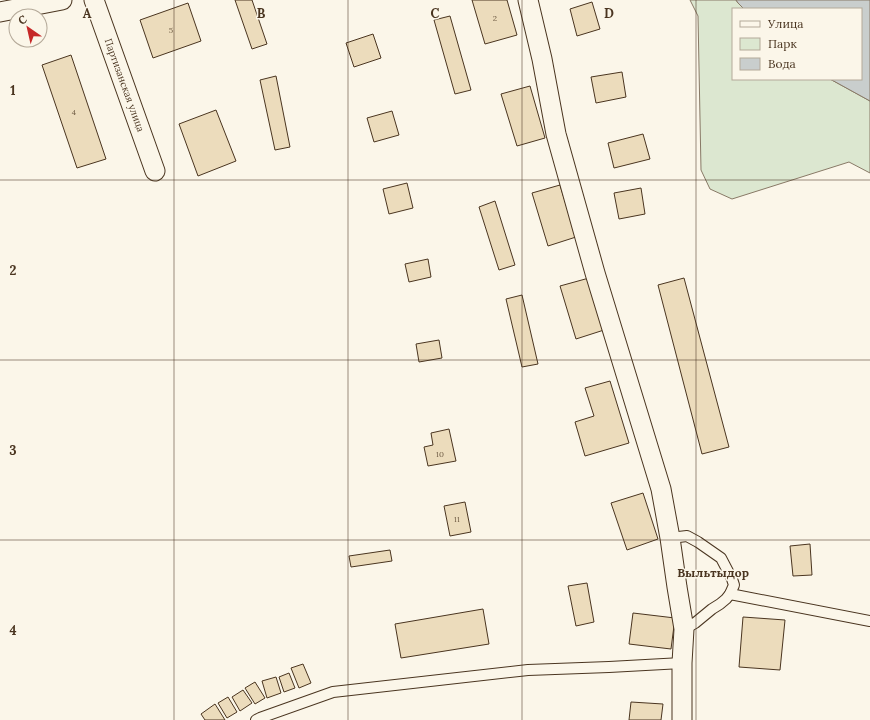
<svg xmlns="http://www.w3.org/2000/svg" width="870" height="720" font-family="Lora,serif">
  <rect width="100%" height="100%" fill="#fbf6e9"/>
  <path fill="#dce7d0" stroke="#887966" d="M690,0h46l2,3 6,6h-11v70h97l40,22v72l-21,-11 -117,37 -22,-10 -9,-19 -3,-154z"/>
  <path fill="#c9cecd" stroke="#887966" d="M736,0h134v101l-40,-22h31v-70h-117l-6,-6z"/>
  <g fill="#ecdcbc" stroke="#4a3520">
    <path d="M235,0h17l15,44 -15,5z"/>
    <path d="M472,0h35l10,35 -32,9z"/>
    <path d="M592,2l8,27 -23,7 -7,-27z"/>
    <path d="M188,3l13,38 -48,17 -13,-38z"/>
    <path d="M450,16l21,74 -16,4 -21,-74z"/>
    <path d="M373,34l8,24 -27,9 -8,-24z"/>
    <path d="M71,55l35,104 -29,9 -35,-103z"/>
    <path d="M622,72l4,25 -30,6 -5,-26z"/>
    <path d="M276,76l14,71 -15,3 -15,-70z"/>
    <path d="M530,86l15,52 -28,8 -16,-52z"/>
    <path d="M216,110l20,51 -38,15 -19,-52z"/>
    <path d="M392,111l7,24 -25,7 -7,-24z"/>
    <path d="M643,134l7,25 -36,9 -6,-25z"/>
    <path d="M407,183l6,25 -24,6 -6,-25z"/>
    <path d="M560,185l16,52 -28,9 -16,-53z"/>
    <path d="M641,188l4,26 -26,5 -5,-26z"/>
    <path d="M495,201l20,64 -16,5 -20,-63z"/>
    <path d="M428,259l3,18 -22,5 -4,-18z"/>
    <path d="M589,278l15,52 -28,9 -16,-53z"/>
    <path d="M684,278l45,169 -27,7 -44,-169z"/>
    <path d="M522,295l16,69 -16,3 -16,-68z"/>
    <path d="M439,340l3,18 -23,4 -3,-18z"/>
    <path d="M610,381l19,62 -44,13 -10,-34 19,-6 -9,-28z"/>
    <path d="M449,429l7,32 -28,5 -4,-19 9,-2 -2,-12z"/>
    <path d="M643,493l15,46 -31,11 -16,-47z"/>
    <path d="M465,502l6,30 -21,4 -6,-30z"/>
    <path d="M810,544l2,31 -19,1 -3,-30z"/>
    <path d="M390,550l2,11 -41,6 -2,-11z"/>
    <path d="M587,583l7,39 -18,4 -8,-40z"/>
    <path d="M483,609l6,35 -88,14 -6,-34z"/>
    <path d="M633,613l42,5 -4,31 -42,-5z"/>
    <path d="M743,617l42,3 -5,50 -41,-3z"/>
    <path d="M303,664l8,19 -12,5 -8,-20z"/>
    <path d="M289,673l6,15 -11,4 -5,-15z"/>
    <path d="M276,677l5,16 -14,5 -5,-17z"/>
    <path d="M255,682l10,16 -10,6 -10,-16z"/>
    <path d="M243,690l9,13 -12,8 -8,-14z"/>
    <path d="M228,697l9,15 -10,6 -9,-15z"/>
    <path d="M631,702l32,2 -2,16h-32z"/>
    <path d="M215,704l10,16h-20l-4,-6z"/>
  </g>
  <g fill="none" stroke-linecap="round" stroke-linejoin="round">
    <defs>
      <g id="service">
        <path d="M670,538l17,-2 11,6 23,16 11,21 2,6 -4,9 -4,5 -6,5 -8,5 -17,14 -11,6"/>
        <path d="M730,594l140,27"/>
        <path d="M256,720l4,-2 73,-26 195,-22 81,-3 73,-4"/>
      </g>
      <g id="minor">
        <path d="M94,0l61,171"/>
        <path d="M528,0l14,59 14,75 39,139 66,216 9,49 7,49 7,42 -2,34v57"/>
        <path d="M0,12l62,-12"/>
      </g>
    </defs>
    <use href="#service" stroke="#4a3520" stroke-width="12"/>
    <use href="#minor" stroke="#4a3520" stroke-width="21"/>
    <use href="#service" stroke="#fbf6e9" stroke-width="10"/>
    <use href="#minor" stroke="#fbf6e9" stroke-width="19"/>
  </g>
  <path fill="none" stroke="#4a3520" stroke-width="1" stroke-opacity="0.55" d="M174,0v720M348,0v720M522,0v720M696,0v720M0,180h870M0,360h870M0,540h870"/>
  <g text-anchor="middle" stroke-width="3" stroke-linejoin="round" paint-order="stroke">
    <g font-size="8" fill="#725f47">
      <text x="495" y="21">2</text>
      <text x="171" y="33">5</text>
      <text x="74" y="115">4</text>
      <text x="440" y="457">10</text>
      <text x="457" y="522">11</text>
    </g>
    <g font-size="10" fill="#4a3520" stroke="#fbf6e9">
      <text transform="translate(125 85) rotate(70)" y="4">Партизанская улица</text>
    </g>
    <g font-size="12" font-weight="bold" fill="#4a3520" stroke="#fbf6e9">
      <text x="713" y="577">Выльтыдор</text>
    </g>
  </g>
  <g font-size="13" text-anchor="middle" font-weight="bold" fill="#4a3520" stroke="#fbf6e9" stroke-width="3" stroke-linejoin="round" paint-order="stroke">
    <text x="87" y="18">A</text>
    <text x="261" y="18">B</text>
    <text x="435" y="18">C</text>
    <text x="609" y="18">D</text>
    <text x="13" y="95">1</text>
    <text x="13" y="275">2</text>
    <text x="13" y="455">3</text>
    <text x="13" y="635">4</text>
  </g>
  <rect x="732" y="8" width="130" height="72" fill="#fbf6e9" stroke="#b4a999"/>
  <rect x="740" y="21" width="20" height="6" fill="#fbf6e9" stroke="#b4a999"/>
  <text x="768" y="28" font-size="12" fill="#4a3520">Улица</text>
  <rect x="740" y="38" width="20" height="12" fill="#dce7d0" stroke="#b4a999"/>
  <text x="768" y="48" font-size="12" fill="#4a3520">Парк</text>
  <rect x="740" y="58" width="20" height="12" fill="#c9cecd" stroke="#b4a999"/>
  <text x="768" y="68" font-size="12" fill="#4a3520">Вода</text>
  <g transform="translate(28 28) rotate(326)"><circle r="19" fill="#fbf6e9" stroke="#b4a999"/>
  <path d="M0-3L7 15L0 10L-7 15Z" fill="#c62828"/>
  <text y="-6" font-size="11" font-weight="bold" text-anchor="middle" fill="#4a3520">С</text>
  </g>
</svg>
